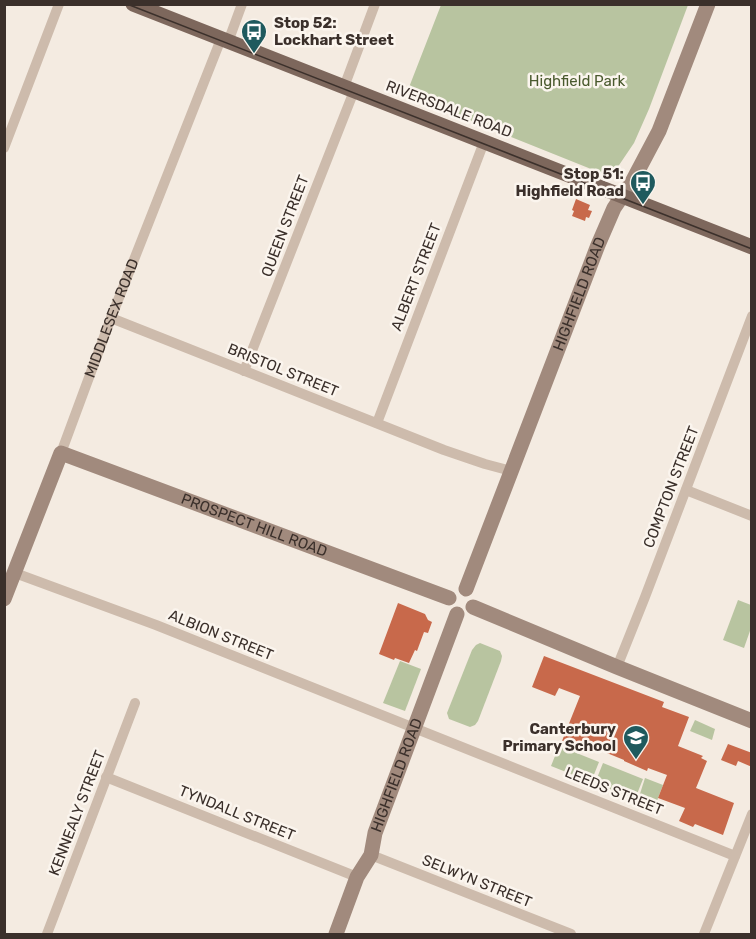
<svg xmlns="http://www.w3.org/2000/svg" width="756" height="939" font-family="Rubik,sans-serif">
  <rect width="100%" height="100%" fill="#f4ebe1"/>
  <g fill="#b8c4a0">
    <path d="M441,5v-1l247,1 -39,104 -15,34 -23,34 -205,-82z"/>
    <path d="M738,600l13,5v23l-7,20 -21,-8z"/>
    <path d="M480,643l20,8 2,5 -1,5 -23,60 -3,4 -5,2 -21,-8 -2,-6 25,-63 4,-5z"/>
    <path d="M400,661l21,8 -16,42 -22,-8z"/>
    <path d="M695,720l20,9 -3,11 -22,-9z"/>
    <path d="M559,746l40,16 -8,20 -40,-16z"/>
    <path d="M603,763l40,16 -8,20 -40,-16z"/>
    <path d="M645,778l18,7 -8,21 -17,-6z"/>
  </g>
  <g fill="#c8694b">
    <path d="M576,199l14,6 -2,5 4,1 -3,7 -3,-1 -1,4 -13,-5 2,-5 -2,-1z"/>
    <path d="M398,603l27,11 3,6 4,2 -4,11 -4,-1 -7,19 -2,-1 -6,13 -14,-5 -1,2 -15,-6z"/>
    <path d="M544,656l120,46 -2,5 27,10 -11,29 25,10 -2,2 6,3 -11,27 38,15 -11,32 -28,-11 -2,3 -14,-6 6,-13 -27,-10 9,-23 -19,-7 -1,3 -23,-10v-1l-22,-9v-2l-17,-7 -1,5 -8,-3 -1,2 -13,-5 18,-45 -21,-8 -4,8 -23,-9z"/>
    <path d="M728,744l24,9v14l-14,-6 -2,5 -15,-6z"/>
  </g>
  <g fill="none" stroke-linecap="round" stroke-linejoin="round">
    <g stroke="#cdbbac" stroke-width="10">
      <path d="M228,42l14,-38"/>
      <path d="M344,87l31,-83"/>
      <path d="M4,148l55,-144"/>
      <path d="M111,318l333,132 41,14 26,7"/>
      <path d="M244,371l110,-280"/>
      <path d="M377,423l107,-281"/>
      <path id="s1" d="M61,453l50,-135 110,-279"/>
      <path d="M686,490l66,26"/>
      <path d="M15,573l141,52 579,231"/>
      <path d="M617,667l28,-70 107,-281"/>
      <path d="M106,777l251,100"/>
      <path d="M371,855l200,79"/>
      <path d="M47,934l88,-231"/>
      <path d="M704,934l48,-120"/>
    </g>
    <g stroke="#a18a7d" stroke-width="15">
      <path id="s2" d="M466,589l132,-344 16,-37 18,-26 27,-51 49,-127"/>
      <path id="s3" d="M4,599l57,-146 388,145"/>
      <path d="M473,607l144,60 135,54"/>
      <path id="s4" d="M336,934l21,-57 14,-22 4,-22 82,-219"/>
    </g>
    <path stroke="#7d675c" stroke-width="15" d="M133,4l619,243"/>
    <path stroke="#3b302b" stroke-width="1.5" d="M127,4l625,245"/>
  </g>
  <defs>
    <symbol id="bus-pin" viewBox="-11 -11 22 30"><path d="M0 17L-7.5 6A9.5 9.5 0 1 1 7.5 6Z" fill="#1f5a5e" stroke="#fbf5ee"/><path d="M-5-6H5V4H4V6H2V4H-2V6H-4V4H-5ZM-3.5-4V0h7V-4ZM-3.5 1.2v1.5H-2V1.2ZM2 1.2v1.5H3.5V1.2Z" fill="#fff"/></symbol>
    <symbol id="school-pin" viewBox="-11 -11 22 30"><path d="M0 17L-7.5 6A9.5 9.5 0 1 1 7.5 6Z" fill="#1f5a5e" stroke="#fbf5ee"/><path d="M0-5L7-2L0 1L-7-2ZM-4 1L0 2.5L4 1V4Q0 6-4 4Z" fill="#fff"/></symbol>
  </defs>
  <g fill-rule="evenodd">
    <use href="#bus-pin" x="239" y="17" width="30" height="40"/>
    <use href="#bus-pin" x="628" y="168" width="30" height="40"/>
    <use href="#school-pin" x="621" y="723" width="30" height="40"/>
  </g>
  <g text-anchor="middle" stroke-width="5" stroke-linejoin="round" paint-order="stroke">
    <g font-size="15" font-weight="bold" fill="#3b302b" stroke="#fbf5ee" text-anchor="end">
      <text x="274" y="28" text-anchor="start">Stop 52:<tspan x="274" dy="17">Lockhart Street</tspan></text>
      <text x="624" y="179">Stop 51:<tspan x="624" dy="17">Highfield Road</tspan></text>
      <text x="616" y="734">Canterbury<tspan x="616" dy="17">Primary School</tspan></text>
    </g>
    <g font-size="15" fill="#4a5a2e" stroke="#fbf5ee">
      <text x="577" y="86">Highfield Park</text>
    </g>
    <g font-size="15" fill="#3b302b" stroke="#fbf5ee">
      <text transform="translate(449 109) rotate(21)" y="5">RIVERSDALE ROAD</text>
      <text transform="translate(285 226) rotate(-69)" y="5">QUEEN STREET</text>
      <text transform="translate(416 277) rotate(-69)" y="5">ALBERT STREET</text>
      <text dy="5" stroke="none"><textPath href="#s2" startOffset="316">HIGHFIELD ROAD</textPath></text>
      <text dy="5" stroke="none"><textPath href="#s1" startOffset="144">MIDDLESEX ROAD</textPath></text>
      <text transform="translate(283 370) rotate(22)" y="5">BRISTOL STREET</text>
      <text transform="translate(671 487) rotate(-69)" y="5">COMPTON STREET</text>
      <text dy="5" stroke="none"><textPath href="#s3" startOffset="363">PROSPECT HILL ROAD</textPath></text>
      <text transform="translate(221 635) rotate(22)" y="5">ALBION STREET</text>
      <text dy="5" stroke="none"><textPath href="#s4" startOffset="171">HIGHFIELD ROAD</textPath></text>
      <text transform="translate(614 791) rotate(22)" y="5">LEEDS STREET</text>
      <text transform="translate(77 813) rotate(-69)" y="5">KENNEALY STREET</text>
      <text transform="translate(237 813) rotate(22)" y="5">TYNDALL STREET</text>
      <text transform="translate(477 881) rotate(22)" y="5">SELWYN STREET</text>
    </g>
  </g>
  <rect width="756" height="939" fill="none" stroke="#3b302b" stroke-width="12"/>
</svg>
